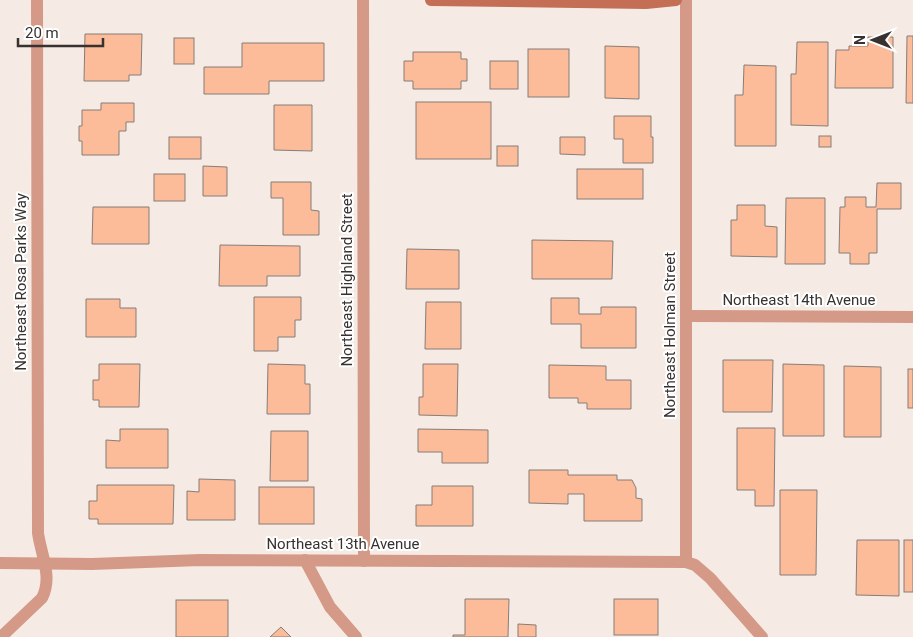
<svg xmlns="http://www.w3.org/2000/svg" width="913" height="637" font-family="Roboto,sans-serif">
  <rect width="100%" height="100%" fill="#f6ebe4"/>
  <g fill="#fcbb99" stroke="#877d78">
    <path d="M85,34h57l-1,41h-12v6h-45z"/>
    <path d="M907,36h6v67h-7z"/>
    <path d="M868,37h25v51h-58l1,-38h13v-4h19z"/>
    <rect x="174" y="38" width="20" height="26"/>
    <path d="M797,42h31v84l-37,-1v-51h5z"/>
    <path d="M242,43h82v38h-55v13h-65v-27h38z"/>
    <path d="M605,46l34,1v52l-34,-1z"/>
    <rect x="528" y="49" width="41" height="48"/>
    <path d="M413,52h48v7h6v22h-6v8h-48v-8h-9v-20h9z"/>
    <rect x="490" y="61" width="28" height="28"/>
    <path d="M744,65l32,1v80h-41v-51h8z"/>
    <rect x="416" y="102" width="75" height="57"/>
    <path d="M101,103h33v19h-8v9h-7v24h-37v-14h-3v-15h3v-16h19z"/>
    <path d="M274,105h38v46l-38,-1z"/>
    <path d="M614,116h37v21h2v26h-30v-24h-9z"/>
    <rect x="819" y="136" width="12" height="11"/>
    <rect x="169" y="137" width="32" height="22"/>
    <path d="M560,137h25v18l-25,-1z"/>
    <rect x="497" y="146" width="21" height="20"/>
    <path d="M203,166l24,1v29h-24z"/>
    <rect x="577" y="169" width="66" height="30"/>
    <rect x="154" y="174" width="31" height="27"/>
    <path d="M271,182h40v28l8,1v24h-36v-37h-12z"/>
    <path d="M877,183h24v26h-24v44h-8v11h-19v-11h-11l1,-46h5v-10h21v10h10z"/>
    <path d="M786,198h39v66h-40z"/>
    <path d="M737,205h28v21l12,1v30l-46,-1v-36h6z"/>
    <path d="M93,207h56v37h-57z"/>
    <path d="M532,240l81,1 -1,38h-80z"/>
    <path d="M220,245l80,1v30h-33v10h-48z"/>
    <path d="M407,249l52,1v39h-53z"/>
    <path d="M254,297h47v23h-6v17h-17v14h-24z"/>
    <path d="M551,298h28v16h22v-7h35v41h-55v-24h-30z"/>
    <path d="M86,299h34v9h16v29h-50z"/>
    <path d="M426,302h35v47h-36z"/>
    <path d="M723,360h50l-1,52h-49z"/>
    <path d="M99,364h41l-1,43h-40v-7h-6v-20h6z"/>
    <path d="M268,364l37,1v19h5v30h-43z"/>
    <path d="M423,364h35l-1,52 -38,-1v-18h4z"/>
    <path d="M783,364l41,1v71h-41z"/>
    <path d="M549,365l57,1v14h25v29h-44v-6h-9v-5h-29z"/>
    <path d="M844,366l37,1v70h-37z"/>
    <rect x="908" y="369" width="5" height="39"/>
    <path d="M737,428h38l-1,78h-19v-16h-18z"/>
    <path d="M120,429h48v39h-62v-28l14,1z"/>
    <path d="M418,429l70,1v33h-46v-11h-24z"/>
    <path d="M271,431h37v50h-38z"/>
    <path d="M529,470h39v5h49v5h15l4,8v10l6,1v22h-58v-27h-16v10l-39,-1z"/>
    <path d="M199,479l36,1v40h-48v-29l12,1z"/>
    <path d="M97,485h77l-1,39h-75v-5h-9v-18h8z"/>
    <path d="M432,486h41v40h-57v-21h16z"/>
    <rect x="259" y="487" width="55" height="37"/>
    <path d="M780,490h37l-1,85h-36z"/>
    <path d="M857,540h42v56l-43,-1z"/>
    <rect x="904" y="540" width="9" height="52"/>
    <path d="M465,599h44l-1,38h-55v-2h12z"/>
    <rect x="614" y="599" width="44" height="36"/>
    <rect x="176" y="600" width="52" height="37"/>
    <path d="M518,624l18,1v12h-18z"/>
    <path d="M281,627l10,10h-21z"/>
  </g>
  <g fill="none" stroke-linecap="round" stroke-linejoin="round">
    <g stroke="#d59988" stroke-width="12">
      <path d="M363,0l1,561"/>
      <path d="M686,0v562l9,3 15,13 52,59"/>
      <path d="M686,316l227,1"/>
      <path d="M305,560l25,47 26,30"/>
      <path d="M0,563l92,1 108,-4 486,2"/>
      <path d="M1,637l41,-39c11,-21 -1,-43 -4,-65l-1,-533"/>
    </g>
    <path stroke="#c46e55" stroke-width="12" d="M431,0l215,3 30,-3"/>
  </g>
  <g text-anchor="middle" stroke-width="4" stroke-linejoin="round" paint-order="stroke">
    <g font-size="15" fill="#373230" stroke="#fff">
      <text transform="translate(347 280) rotate(-90)" y="5">Northeast Highland Street</text>
      <text transform="translate(21 282) rotate(-90)" y="5">Northeast Rosa Parks Way</text>
      <text x="799" y="305">Northeast 14th Avenue</text>
      <text transform="translate(670 335) rotate(-90)" y="5">Northeast Holman Street</text>
      <text x="343" y="549">Northeast 13th Avenue</text>
    </g>
  </g>
  <g transform="translate(873 40) rotate(270)" stroke="#ffffff" stroke-width="4" paint-order="stroke">
  <path d="M0-4L9 19L0 12L-9 19Z" fill="#373230"/>
  <text y="-8" font-size="14" font-weight="bold" text-anchor="middle" fill="#373230">N</text>
  </g>
  <path d="M18 38v8h85v-8" fill="none" stroke="#373230" stroke-width="2.5"/>
  <text x="25" y="38" font-size="15" fill="#373230" stroke="#ffffff" stroke-width="4" paint-order="stroke">20 m</text>
</svg>
